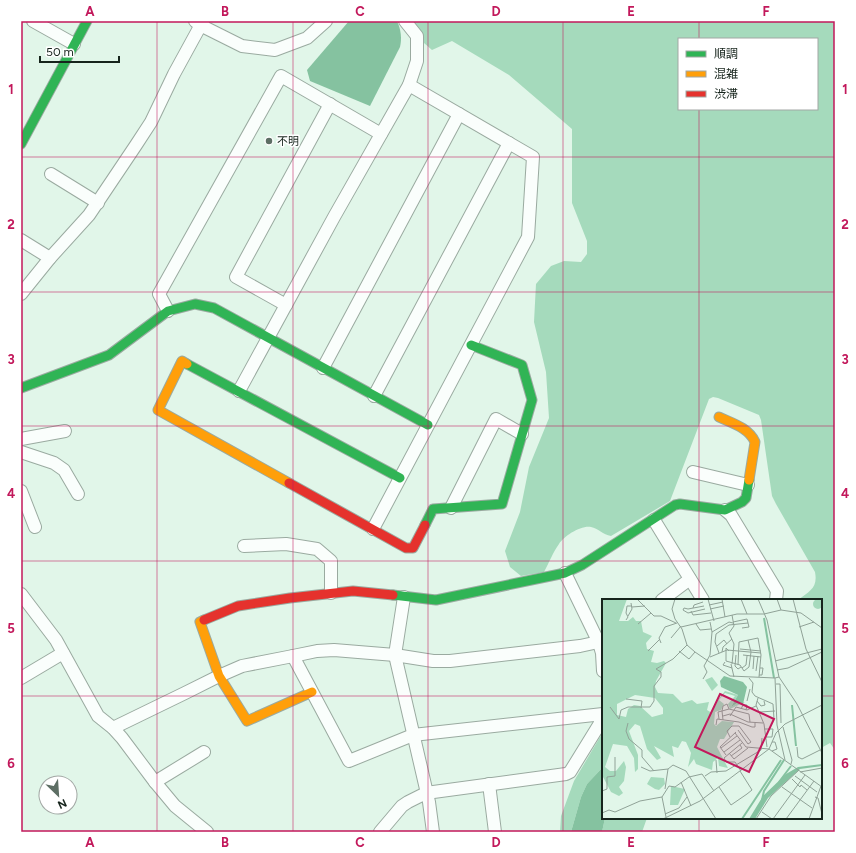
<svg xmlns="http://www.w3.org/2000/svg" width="856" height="853" font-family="Figtree,'Noto Sans JP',sans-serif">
  <rect width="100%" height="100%" fill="#e1f6e9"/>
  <g fill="#a5dabc" fill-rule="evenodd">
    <path d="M414,21h421v729l-5,-7 -9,5v-148h-23c12,-9 20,-12 17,-28l-39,-68 -4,-8 -11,-76 -2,-5 -41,-17 -5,-1 -4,2 -39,102 -59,35c-8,-1 -13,-8 -20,-9 -10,-2 -27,9 -32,17 -6,8 -10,19 -15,28l-23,4 -11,-9 -5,-16 15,-39 9,-45 20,-49 -3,-46 -12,-50 2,-38 15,-18 13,-5 17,1 6,-8v-13l-15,-38v-74l-63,-54 -57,-34 -20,9 -8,-7zM679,39h138v70h-138z"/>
    <path d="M603,732v35l-16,17 -6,13 -10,35h-11l1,-16 13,-35z"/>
    <path d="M605,818h42l-5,14h-40z"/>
  </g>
  <g fill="#85c2a0">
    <path d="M349,21h48c4,9 5,17 3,26l-30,59 -60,-25 -3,-11z"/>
    <path d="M603,767v51h2l-3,14h-31l10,-35 6,-13z"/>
  </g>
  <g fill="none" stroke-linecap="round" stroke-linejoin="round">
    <defs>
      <g id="street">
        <path d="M33,21l41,23"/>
        <path d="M195,21l5,4 42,21 33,4 32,-12 19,-17"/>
        <path d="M51,174l47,29"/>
        <path d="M21,240l29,18"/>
        <path d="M21,294l29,-36 39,-43 47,-70 15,-23 23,-48 29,-53"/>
        <path d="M286,305l-50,-28 94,-173"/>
        <path d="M168,311l-9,-17 122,-218 100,58"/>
        <path d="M323,368l136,-254"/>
        <path d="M239,391l95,-174 75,-132 8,-24v-25l-12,-15"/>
        <path d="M374,396l135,-253"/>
        <path d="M21,439l44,-8"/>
        <path d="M21,452l33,11 10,7 14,24"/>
        <path d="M693,472l55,13"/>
        <path d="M21,491l14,36"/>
        <path d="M451,508l45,-89 26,15"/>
        <path d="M725,510l6,5 46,76 -1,9"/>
        <path d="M654,520l49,80"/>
        <path d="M373,529l155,-292 5,-80 -124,-72"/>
        <path d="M244,546l42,-2 31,5 14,12v32"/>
        <path d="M565,573l34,70 3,10 1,18"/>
        <path d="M21,594l35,46 42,76 15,12 9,10 33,44 20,24 32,26"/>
        <path d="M404,597l-9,58 34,147 4,30"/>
        <path d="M662,600l28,-21"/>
        <path d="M293,656l56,105 64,-26 190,-21"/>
        <path d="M21,678l42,-25"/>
        <path d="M113,728l72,-35 34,-17 23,-10 51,-10 24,-5 17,-1 61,5 38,6h17l130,-15 23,-5"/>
        <path d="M155,782l49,-30"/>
        <path d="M489,784l6,48"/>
        <path d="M380,832l22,-26 6,-4 18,-9 140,-19 4,-2 29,-47 4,-10"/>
      </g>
      <g id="fast">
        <path d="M21,144l66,-123"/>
        <path d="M187,364l213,114"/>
        <path d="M21,388l88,-33 59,-44 27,-7 19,4 214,117"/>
        <path d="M425,525l8,-16 69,-5 30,-104 -10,-35 -51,-20"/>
        <path d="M393,595l43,5 129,-27 17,-8 93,-60 5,-1 45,6 17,-8 4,-4 3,-18"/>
      </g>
      <g id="slow">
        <path d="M187,364l-5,-3 -24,49 131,73"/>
        <path d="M719,417c13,6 30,11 36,25l-6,38"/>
        <path d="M204,620l-4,2 19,54 28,45 65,-29"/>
      </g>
      <g id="jam">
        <path d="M289,483l117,65h7l12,-23"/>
        <path d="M204,620l34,-14 52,-8 63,-7 40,4"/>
      </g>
    </defs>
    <use href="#street" stroke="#9aaaa0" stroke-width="14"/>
    <use href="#fast" stroke="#9aaaa0" stroke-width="11"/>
    <use href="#slow" stroke="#9aaaa0" stroke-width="11"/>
    <use href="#jam" stroke="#9aaaa0" stroke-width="11"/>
    <use href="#street" stroke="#fafefc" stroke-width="12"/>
    <use href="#fast" stroke="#30b455" stroke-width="9"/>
    <use href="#slow" stroke="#ff9f0a" stroke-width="9"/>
    <use href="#jam" stroke="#e5322d" stroke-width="9"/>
  </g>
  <path fill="none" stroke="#c2185b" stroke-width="1" stroke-opacity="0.55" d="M157,21v811M293,21v811M428,21v811M563,21v811M699,21v18M699,109v491M21,157h814M21,292h814M21,426h814M21,561h814M21,696h582M821,696h14M699,818v14"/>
  <circle fill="#5d6e64" stroke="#fff" stroke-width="1.5" cx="269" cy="141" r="4"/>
  <g text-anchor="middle" stroke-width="3" stroke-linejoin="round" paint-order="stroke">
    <g font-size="11" fill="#16241c" stroke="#fff" text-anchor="start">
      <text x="277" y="145">不明</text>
    </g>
  </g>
  <g transform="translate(602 599)">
    <rect width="220" height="220" fill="#e1f6e9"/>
    <path d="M211 5a5 5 0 1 1 10 0a5 5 0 1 1-10 0ZM0,0h25l-8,22h9l5,-4 3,4h5l2,11 9,4 -6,7 1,6 7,2 -3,11 6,1 7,-2 2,2 -10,18 -1,6 3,6 15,1 9,9 10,-3 5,4 12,-2 -2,8 5,3 6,-13 7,-9 13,4 -7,12 8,-5h6l-15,7 -2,-5 7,-8 -10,-3 -6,7 5,4 -3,6 -6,2 -1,12 2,2 6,-5 12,1 -10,17h-4l-3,8 11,21 -9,-2 -1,-8 -5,4 -1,8 -16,-6 -2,-5 -6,8 3,-14 -5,-11 -4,-1 -4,7 -6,-2 2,11 -20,-11 7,12 -4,2 -10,-11 -7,-23 -5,-2 -6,7 9,24v14l-3,3 -1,-14 -7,-12 -14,-2 -8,23 5,4h6l8,-10 2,6 -2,14 -5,6 4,6 -4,3 -8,-4 -9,-17zM33,96l20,3 8,10v6l-11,3 -12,-11 -6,-1 -6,4 -2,8 -9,-2v-11zM110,78l6,8 -6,6 -7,-11zM49,178l13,1 1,6 -6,6 -4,-1 -8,-5zM69,187l14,3 -7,16h-8z" fill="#a5dabc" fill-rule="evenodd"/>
    <path d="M122,77l19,6 4,5 -4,17 -4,-2 -8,5 7,-12 -17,-8 -1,-6zM220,165v2l-22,3 -32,29 -13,21h-6l14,-23 23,-22 12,-7z" fill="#85c2a0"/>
    <path fill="none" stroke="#85c2a0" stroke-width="2" d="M162,19l10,60M190,106l4,41M177,183l12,-16M160,201l2,-9 20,-31M140,220l39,-59"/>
    <path fill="none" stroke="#90a297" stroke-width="1" d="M35,0l17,17h7l15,7M73,0l-3,10 3,10 7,10 5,16 8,7 35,24 45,2M106,0l6,22M120,0l3,18M139,0l6,15M156,0l9,21 12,57 18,27 25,49M175,0l4,11 20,3 21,15M191,0l13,50 16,33M107,6l14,-3M102,7l-16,3 -4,-1 -1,2 5,3 17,-4M30,8l13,-1M91,9l1,-3 9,-3M108,10l14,-3M89,12l2,4 18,-2M130,16l2,11 -5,7 5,11 -2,20M26,17l4,-7 -1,-6M24,21l2,-3 -2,-4 1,-7h5M131,23l14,-3 2,8 -7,1M36,25l13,-11M94,25l4,6 11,-1M79,28l56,-13h27l17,-4M197,28l15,-5M110,33l17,-10 4,1M114,35l13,-9 19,-2M114,35l-1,8 4,11M69,39l10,-12M59,44l-2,-5 6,-11 12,-4M115,47l7,-6 3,4M138,50l21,2M46,52l12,-12M77,52l10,8 6,-7M127,52l-3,-3v13l14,4 4,6 5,-4 2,-15 -3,-12M120,53l1,-5 9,-8M134,56l-1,11 3,3 3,-2M141,56l18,2M108,58l17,-7 34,3M173,62l47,-12M123,63l-2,3 9,3M129,65l3,13M136,66l1,-23 19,-4 3,17 -2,22M140,69l4,-3 1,-9M151,70l1,-13M175,71l11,-2 34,-16M154,72l2,-15M157,76h3l1,-7h-3M177,78l-4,1 2,47 8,35M147,79l4,5 -1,9 3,4 18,8 1,15M101,80l4,-7 -3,-6 6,-11 2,-23 -2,-10M174,85h4l1,39M156,99l-2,7 8,19 3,23M24,100l16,2 -1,7M145,102l3,-12M155,102l4,5 4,-1 -1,-4M8,108l9,12M139,110l2,-4h4l-1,5M158,113l15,-1M121,117l7,-2 18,8 15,1M128,117l6,-9 11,3 9,-4M17,120l2,-9 7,-3h22l4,-6v-15l7,-9v-5l-5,-3 17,-10 14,-14M117,120l-1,-7 4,-1 1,-5 4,-2 2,5M121,121l-1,-9 7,-2 20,5 1,8M26,124l-2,8 3,8 13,11v7l12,14M114,126l1,-6 22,3 13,5h3v-4M181,128l9,33 -1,4M162,130h9l-1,8h-6M133,134l11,14 23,2 7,-16 9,-9 37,-19M128,138l-3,-6 5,-5h7l12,16 -3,2 -10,-14M170,143h3l2,7 -5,2M195,148l1,10 4,2 18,-9M119,149l16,-12M122,153l16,-12M127,154l5,6 14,-11M124,156l-6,-8 16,-15M129,157l11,-8 -2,-3M114,161l1,13M39,168l9,4 18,-2 5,-4 13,6 30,48M139,172l-6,-9h-9l-2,-4 18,-15M198,173l22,-4M103,177l6,-4 15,-1 35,-21 1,-12M193,177l22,16M190,180l8,8 1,-2 6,5M79,183l10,24M117,188l12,18 16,-11 5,-4 -12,-19M180,188l30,21M63,190l3,-20M0,192l5,-2v-12l8,-1v-19M213,198l3,1 4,16M160,213l10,7M0,214l7,-3 6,2 25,-11 22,-4M63,215l14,-6 8,-11M64,218l-4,-20 7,-11 6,1 14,-10 13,-3 12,17M61,220l37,-18 69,-52 53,38M154,220l15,-23 28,-26M171,220l32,-44M184,220l28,-38M207,220l12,-33"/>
    <path fill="#c2185b" fill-opacity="0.15" stroke="#c2185b" stroke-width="2" d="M118,95l54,25 -25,53 -54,-25z"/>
    <rect width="220" height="220" fill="none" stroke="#16241c" stroke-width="2"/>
  </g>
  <rect width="856" height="853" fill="none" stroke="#ffffff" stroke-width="44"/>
  <rect x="678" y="38" width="140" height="72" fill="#ffffff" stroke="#a2a7a4"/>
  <rect x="686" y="51" width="20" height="6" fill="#30b455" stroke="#a2a7a4"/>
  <text x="714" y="58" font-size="12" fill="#16241c">順調</text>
  <rect x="686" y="71" width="20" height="6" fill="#ff9f0a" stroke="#a2a7a4"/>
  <text x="714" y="78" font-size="12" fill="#16241c">混雑</text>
  <rect x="686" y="91" width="20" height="6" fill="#e5322d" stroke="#a2a7a4"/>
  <text x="714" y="98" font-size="12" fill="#16241c">渋滞</text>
  <g transform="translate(58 795) rotate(155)"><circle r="19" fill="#ffffff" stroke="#a2a7a4"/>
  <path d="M0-3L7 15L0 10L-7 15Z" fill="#5d6e64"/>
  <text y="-6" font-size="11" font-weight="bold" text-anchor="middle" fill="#16241c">N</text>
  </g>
  <path d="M40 56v6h79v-6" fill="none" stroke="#16241c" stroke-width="2"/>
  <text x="46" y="56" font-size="12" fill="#16241c" stroke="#ffffff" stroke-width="3" paint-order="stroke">50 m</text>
  <rect x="22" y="22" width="812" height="809" fill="none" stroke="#c2185b" stroke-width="1.5"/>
  <g font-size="13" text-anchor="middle" font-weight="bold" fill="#c2185b">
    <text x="90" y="16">A</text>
    <text x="225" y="16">B</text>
    <text x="360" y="16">C</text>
    <text x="496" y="16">D</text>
    <text x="631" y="16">E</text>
    <text x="766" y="16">F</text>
    <text x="11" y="94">1</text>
    <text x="845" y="94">1</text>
    <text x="11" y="229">2</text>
    <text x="845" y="229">2</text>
    <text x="11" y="364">3</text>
    <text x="845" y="364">3</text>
    <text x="11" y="498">4</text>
    <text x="845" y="498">4</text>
    <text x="11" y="633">5</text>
    <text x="845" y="633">5</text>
    <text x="11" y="768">6</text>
    <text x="845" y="768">6</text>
    <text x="90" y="847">A</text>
    <text x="225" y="847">B</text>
    <text x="360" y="847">C</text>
    <text x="496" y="847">D</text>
    <text x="631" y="847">E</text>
    <text x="766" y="847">F</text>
  </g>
</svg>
